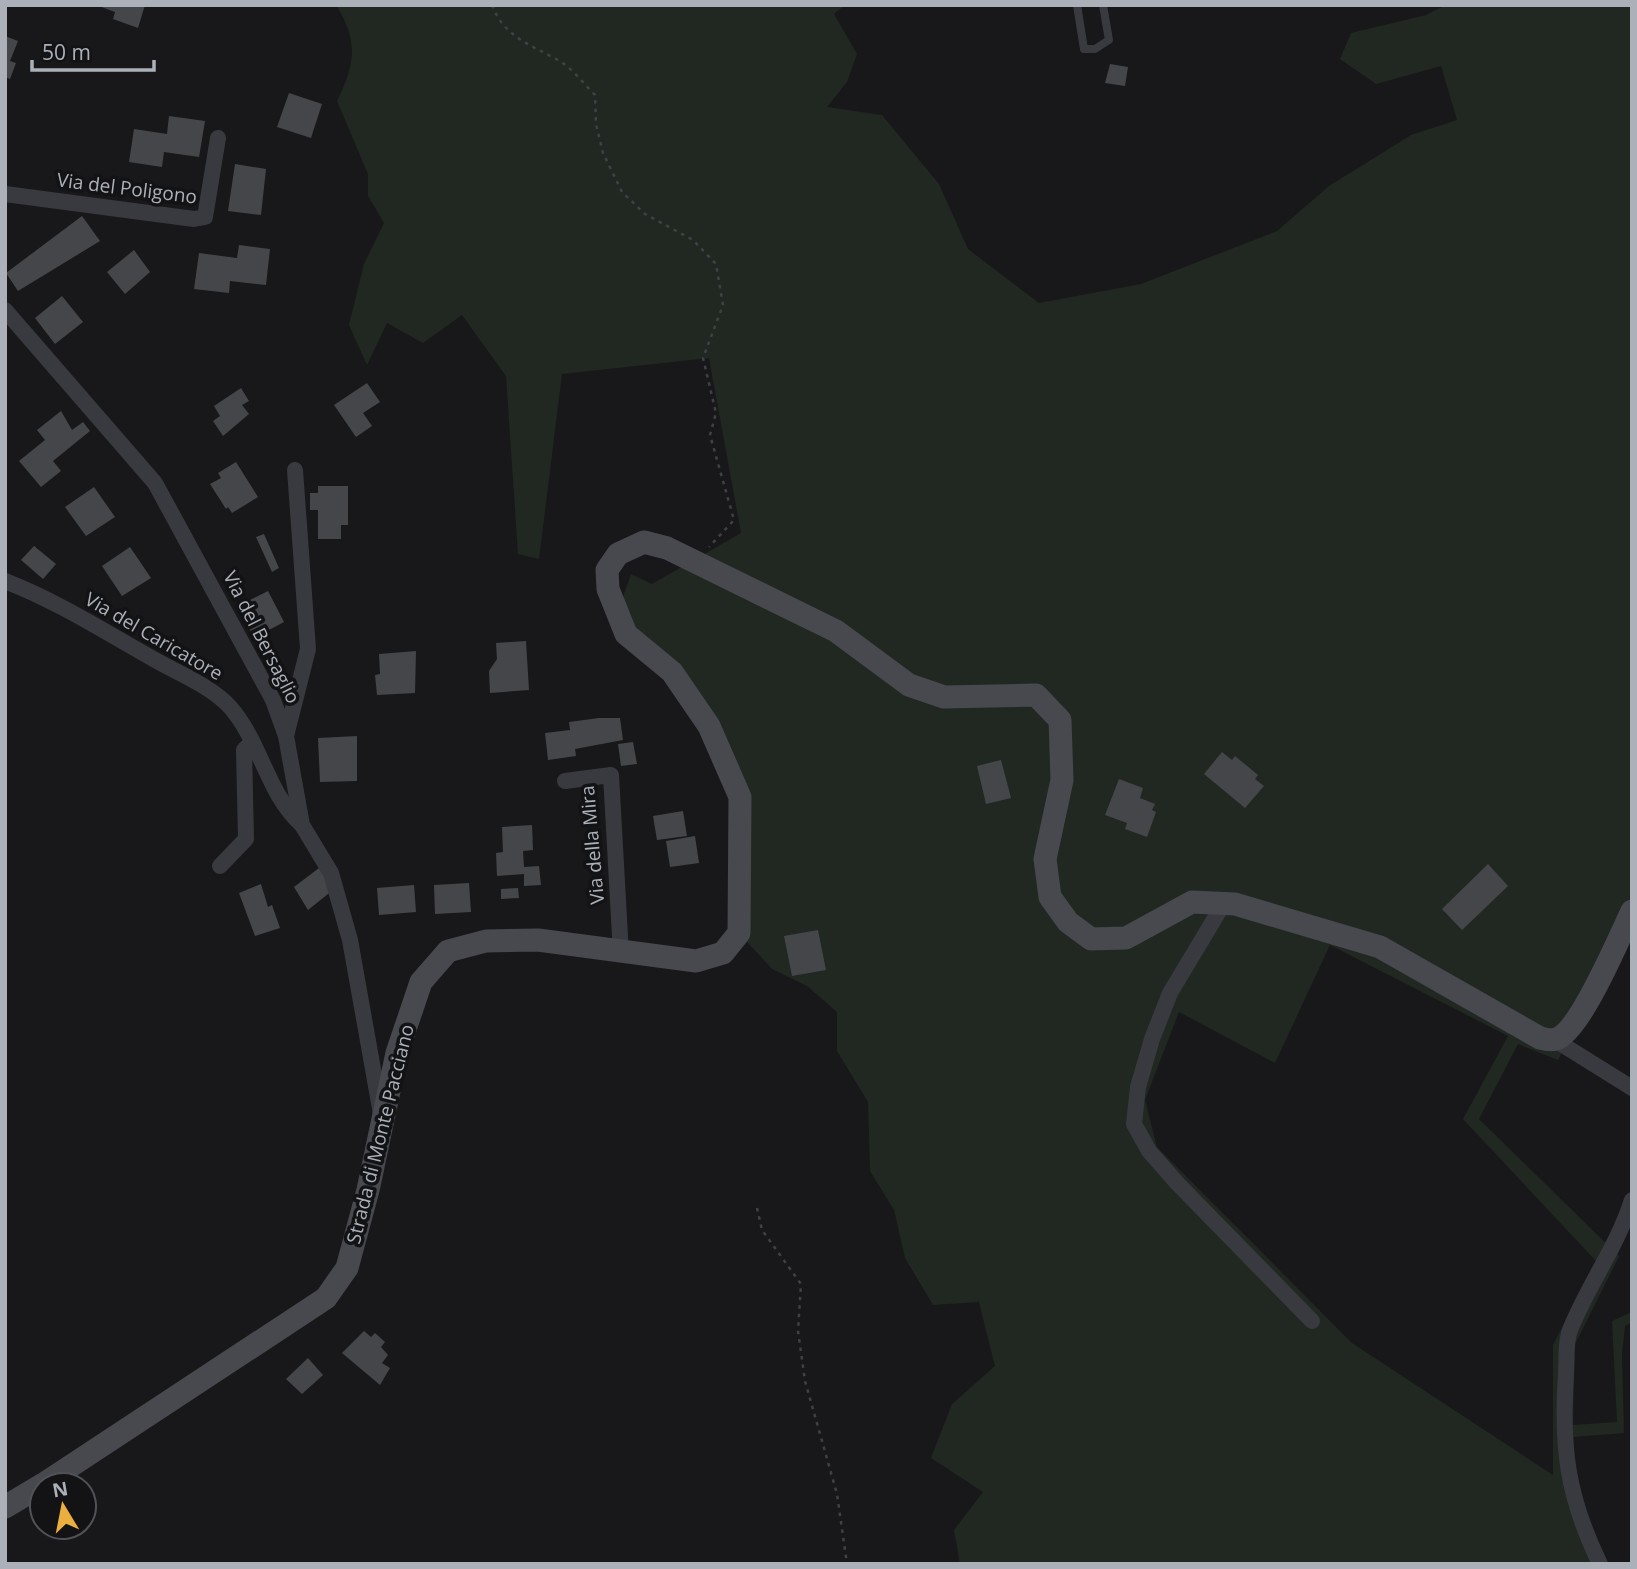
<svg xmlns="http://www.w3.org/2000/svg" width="1637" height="1569" font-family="'Open Sans',sans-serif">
  <rect width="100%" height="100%" fill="#18181a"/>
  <path fill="#202821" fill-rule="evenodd" d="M336,5h509l-11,9 23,40 -10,28 -20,25 55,8 57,69 29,65 71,54 102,-19 136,-53 52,-45 82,-51 46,-15 -16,-54 -65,18 -36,-25 11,-26 75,-18 20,-10h186v912l-74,143 -40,-16 -39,75 140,137 -44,88 -2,81 44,-3 -5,-101 20,-9v10l-7,4 -3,28 2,79 -50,4c-6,44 15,87 33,127h-647l-6,-34 29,-38 -52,-34 21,-54 43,-38 -16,-64 -46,3 -28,-47 -11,-48 -24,-39 -2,-69 -31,-51v-39l-30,-26 -35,-17 -33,-36 1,-136 -31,-71 -83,-92 -5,-31 10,-29 21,10 89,-51 -32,-175 -147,16 -23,185 -21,-5 -12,-178 -44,-61 -39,28 -36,-20 -20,42 -18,-40 15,-61 20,-41 -16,-27v-22l-31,-73c18,-37 22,-59 -1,-96zM1330,945l178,91 -45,83 133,142 -43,84v130l-201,-132 -195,-196 -12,-47 34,-88 96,51z"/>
  <g fill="#45464a">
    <path d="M96,5h49l-7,23 -25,-9 2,-7z"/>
    <path d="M5,36l13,5 -8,20 6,2 -6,16 -5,-2z"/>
    <path d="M1110,64l18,3 -3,19 -20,-3z"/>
    <path d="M289,93l33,11 -11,34 -34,-11z"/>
    <path d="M169,116l36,5 -6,36 -35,-5 -2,15 -33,-5 5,-33 33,5z"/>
    <path d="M235,164l31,5 -5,46 -33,-4z"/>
    <path d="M82,216l18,25 -82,50 -12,-18z"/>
    <path d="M239,245l31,4 -4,36 -36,-4 -1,12 -35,-4 5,-36 38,5z"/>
    <path d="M134,250l16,22 -25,22 -18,-22z"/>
    <path d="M62,296l21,26 -28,22 -20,-26z"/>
    <path d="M367,383l13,19 -17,11 9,13 -16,11 -22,-32z"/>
    <path d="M241,388l8,13 -7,4 7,9 -26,22 -10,-15 7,-5 -6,-10z"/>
    <path d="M61,411l11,19 11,-8 7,9 -37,30 8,10 -20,16 -22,-26 26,-21 -8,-10z"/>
    <path d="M236,462l22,35 -26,16 -4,-6 -2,2 -16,-25 11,-6 -3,-5z"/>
    <path d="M318,486h30v39h-7v14h-23v-29h-8v-17h8z"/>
    <path d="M94,487l21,30 -29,19 -21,-29z"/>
    <path d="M264,534l15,34 -7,4 -16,-35z"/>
    <path d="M34,546l22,18 -13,15 -22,-19z"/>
    <path d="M130,547l21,31 -29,18 -20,-30z"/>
    <path d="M268,591l16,31 -30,16 -16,-32z"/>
    <path d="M526,641l3,49 -39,3 -1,-22 8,-12 -1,-16z"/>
    <path d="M416,651l-1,42 -38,2 -2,-20 5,-1 -1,-20z"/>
    <path d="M599,718h21l3,22 -48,9 1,7 -28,4 -3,-27 25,-3 -1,-8z"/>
    <path d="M357,736v45l-37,1 -2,-44z"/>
    <path d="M633,742l4,22 -16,2 -3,-22z"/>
    <path d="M1222,752l10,8 3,-4 23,19 -3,4 9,7 -19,22 -41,-34z"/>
    <path d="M1001,760l10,38 -25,6 -9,-38z"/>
    <path d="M1119,779l24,9 -3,10 15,6 -3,6 4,2 -9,25 -22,-8 2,-6 -22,-8z"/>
    <path d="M683,811l4,25 -30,4 -4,-24z"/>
    <path d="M532,825l1,25 -10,1 1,16 15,-1 2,19 -17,1v-12l-27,2 -1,-23 7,-1 -1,-25z"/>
    <path d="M695,836l4,27 -29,4 -4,-26z"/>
    <path d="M1488,864l20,22 -46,44 -20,-21z"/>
    <path d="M319,868l14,22 -25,20 -14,-23z"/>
    <path d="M469,883l2,29 -36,2 -1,-29z"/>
    <path d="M261,884l7,23 4,-2 8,23 -25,8 -16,-43z"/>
    <path d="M414,885l2,27 -37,3 -2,-27z"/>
    <path d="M518,888l1,10 -18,1v-10z"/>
    <path d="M818,930l8,40 -34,6 -8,-40z"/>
    <path d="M364,1331l7,6 4,-4 10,9 -4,5 7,8 -6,8 8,5 -10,17 -38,-32z"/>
    <path d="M308,1358l15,17 -21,19 -16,-15z"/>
  </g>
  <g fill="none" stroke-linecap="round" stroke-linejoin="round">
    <g stroke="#3f4146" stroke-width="2.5" stroke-dasharray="3.5 5" stroke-linecap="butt">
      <path d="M492,5c12,32 39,40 66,55 14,8 26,24 37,35l1,29 7,29 19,39 23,22 48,26 23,24 7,41 -20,53 13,55 -6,22 24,85 -25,27"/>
      <path d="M757,1208l5,22 39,54 -3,47 7,50 32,113 10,70"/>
    </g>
    <path stroke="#393a3f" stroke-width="8" d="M1077,5l7,44h11l14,-9 -6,-35"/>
    <g stroke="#393a3f" stroke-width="16">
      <path d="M5,194l189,25 11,-2 13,-79"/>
      <path d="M5,310l150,173 118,217 13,36 16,89 29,48 19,67 31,174"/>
      <path d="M5,581c54,21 102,52 152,80 23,13 55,26 73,46 31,35 37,87 72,118"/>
      <path d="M286,736l22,-87 -13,-179"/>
      <path d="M565,781l46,-6 10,179"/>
      <path d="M220,866l26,-27 -2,-89 7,-7"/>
      <path d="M1224,903l-54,90 -18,46 -14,48 -4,37 15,27 28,32 135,138"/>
      <path d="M1555,1040l77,48"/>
      <path d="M1600,1564c-33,-68 -39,-117 -34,-191 1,-14 -1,-30 4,-43 18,-45 47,-83 62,-130"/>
    </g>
    <g stroke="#47494f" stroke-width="23">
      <path d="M42,1485l284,-187 21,-30 21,-78 29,-137 24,-71 27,-31 38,-10 52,-1 158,21 27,-8 16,-20 1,-136 -31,-71 -37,-54 -46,-38 -18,-45 -1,-19 11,-16 26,-12 23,6 169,83 73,54 35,12 92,-2 24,25 2,60 -17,79 5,38 18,25 23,17 35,-1 66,-36 43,2 145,43 160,91c4,1 12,3 16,1 24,-7 64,-103 76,-128"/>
      <path d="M5,1507l37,-22"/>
    </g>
  </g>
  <g text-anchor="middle" stroke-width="7" stroke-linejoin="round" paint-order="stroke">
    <g font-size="19" fill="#abb0b9" stroke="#131315">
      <text transform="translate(127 188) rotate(7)" y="7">Via del Poligono</text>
      <text transform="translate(154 636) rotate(30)" y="7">Via del Caricatore</text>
      <text transform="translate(262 637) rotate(63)" y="7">Via del Bersaglio</text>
      <text transform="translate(592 845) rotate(-95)" y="7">Via della Mira</text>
      <text transform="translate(380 1134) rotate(-76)" y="7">Strada di Monte Pacciano</text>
    </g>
  </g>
  <rect width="1637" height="1569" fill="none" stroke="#abb0b9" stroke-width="14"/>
  <g transform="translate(63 1506) rotate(350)"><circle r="33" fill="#131315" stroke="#505257" stroke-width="2"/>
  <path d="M0-5L12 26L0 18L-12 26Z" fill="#ebaf40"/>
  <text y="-10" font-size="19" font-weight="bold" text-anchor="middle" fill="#abb0b9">N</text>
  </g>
  <path d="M32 60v10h122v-10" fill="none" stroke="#abb0b9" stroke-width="3.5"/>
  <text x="42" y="60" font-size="21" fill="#abb0b9" stroke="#131315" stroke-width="5" paint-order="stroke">50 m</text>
</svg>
